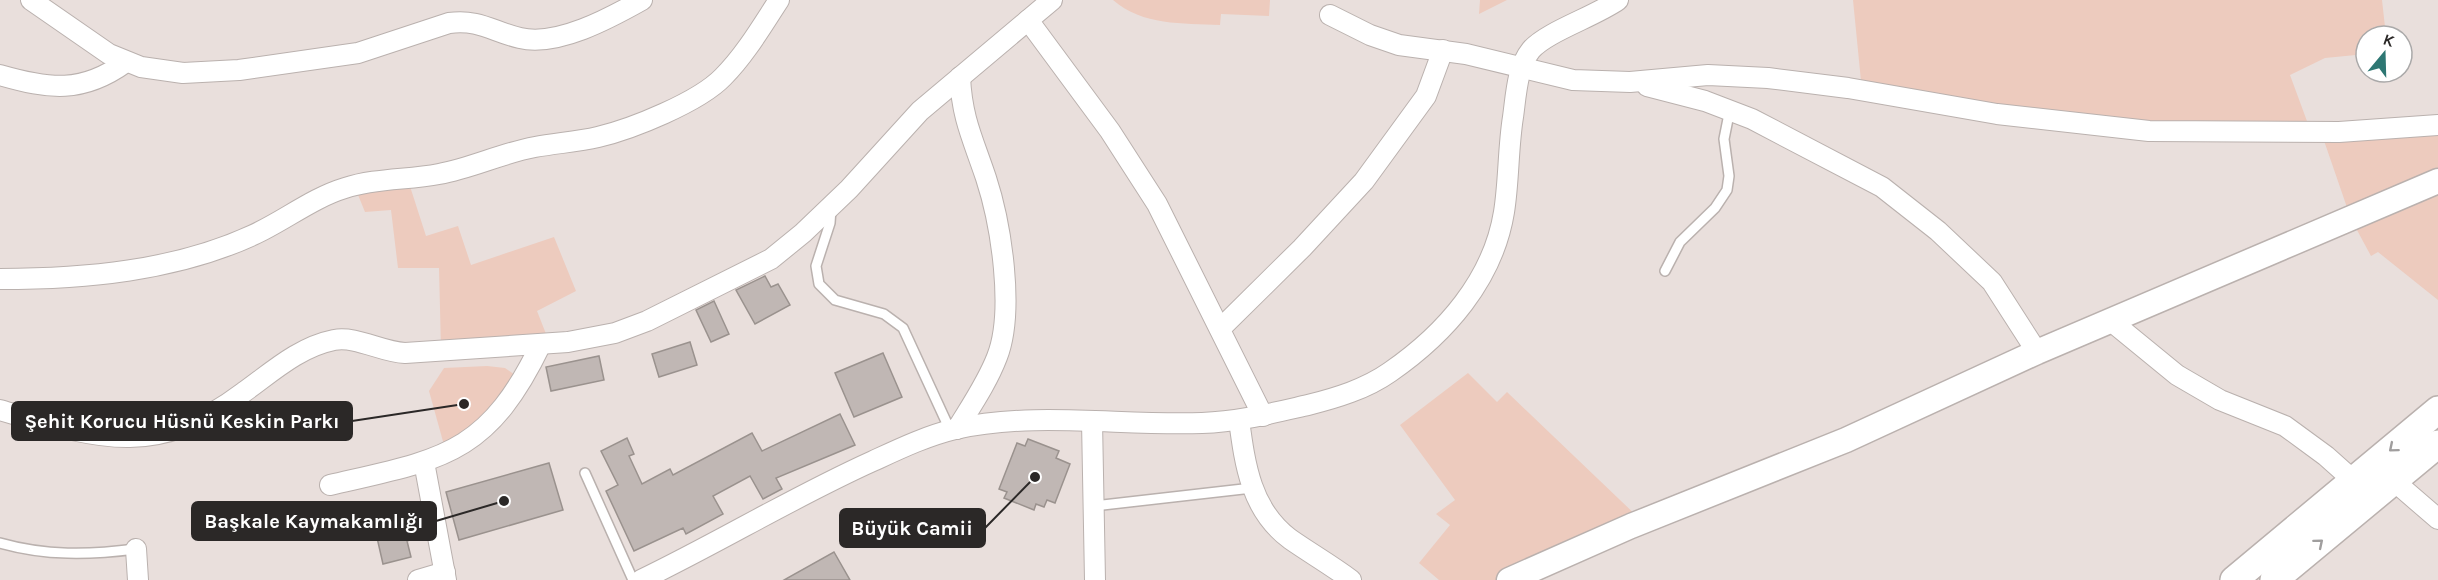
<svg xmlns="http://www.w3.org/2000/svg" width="2438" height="580" font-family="Karla,sans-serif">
  <rect width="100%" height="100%" fill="#e9dfdc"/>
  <g fill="#edcbbe">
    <path d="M1113,0h157l-1,16 -48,-2 -1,11c-38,-2 -77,1 -107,-25z"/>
    <path d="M1480,0h27l-28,14z"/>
    <path d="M1853,0h529l4,36h-20v18l-41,4 -35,17 21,57h-94l-355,-41z"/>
    <path d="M2438,125v175l-60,-48 -7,4 -20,-37 -30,-87z"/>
    <path d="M407,177l19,59 32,-10 13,39 83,-28 22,54 -39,20 13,33 -109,5 -2,-81h-41l-7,-58 -26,2 -11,-27z"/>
    <path d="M487,366l18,2 10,7 -30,43 -41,27 -15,-54 15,-23z"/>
    <path d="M1468,373l29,29 10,-10 135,129 -133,59h-70l-20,-17 31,-38 -14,-11 19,-14 -55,-75z"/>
  </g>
  <g fill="#c0b7b4" stroke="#9a928e" stroke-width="1.5">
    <path d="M765,276l6,11 7,-3 12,21 -35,19 -19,-34z"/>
    <path d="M714,301l15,33 -18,8 -15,-32z"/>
    <path d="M690,342l7,23 -38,12 -7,-23z"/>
    <path d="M883,353l19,44 -48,20 -19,-44z"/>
    <path d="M599,356l5,24 -53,11 -5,-24z"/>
    <path d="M840,414l15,31 -79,33 6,11 -19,10 -13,-23 -37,20 10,18 -37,20 -3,-6 -49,23 -28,-60 12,-6 -17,-34 26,-13 7,16 -5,2 13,28 28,-15 3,6 79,-42 10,18z"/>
    <path d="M1028,439l31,12 -3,7 14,6 -15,39 -8,-3 -3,7 -8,-3 -2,6 -30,-12 3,-6 -8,-3 18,-46 8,3z"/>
    <path d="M549,463l14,47 -104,30 -13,-48z"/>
    <path d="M403,513l7,27 -3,1 4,16 -28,7 -10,-44z"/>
    <path d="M834,552l16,28h-66z"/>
  </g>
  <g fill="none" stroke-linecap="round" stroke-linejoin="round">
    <defs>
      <g id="service">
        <path d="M831,209l-1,14 -14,43 3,18 16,16 49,14 19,14 47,102"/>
        <path d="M1665,271l15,-29 35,-34 12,-18 2,-14 -5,-37 6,-30"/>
        <path d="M585,473l48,107"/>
        <path d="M1094,506l158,-18"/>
        <path d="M0,543c46,13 89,12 136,6"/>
      </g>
      <g id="minor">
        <path d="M31,0l78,54 32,13 42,6 56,-3 119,-17 91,-30c31,-4 44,9 71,15 37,9 90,-20 122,-38"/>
        <path d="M1330,15l40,20 29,10 67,9 107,26 57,2 78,-7 60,3 80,10 149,26 152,17 190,1 99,-7"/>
        <path d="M1028,20l82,111 47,73 106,212"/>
        <path d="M0,75c49,14 82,19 126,-13"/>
        <path d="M1647,86l58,15 47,18 130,68 56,44 54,51 45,70"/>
        <path d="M0,279c84,0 175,-8 253,-44 31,-14 59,-37 92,-47 31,-10 63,-8 94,-14 33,-6 63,-21 96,-27 21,-4 42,-5 63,-10 34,-8 101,-35 125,-60 22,-22 39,-51 56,-77"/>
        <path d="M2111,321l66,54 43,25 65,26 41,30 28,25"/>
        <path d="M1220,329l82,-81 62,-67 62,-85 17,-46"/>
        <path d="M0,410c99,29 155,49 244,-18 28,-20 55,-45 90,-52 23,-4 47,12 71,13l163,-11 47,-9 32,-12 124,-62 32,-26 46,-44 71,-78 132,-111"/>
        <path d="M1239,420c6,45 12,90 51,119 20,14 41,26 61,41"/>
        <path d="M1092,421l3,159"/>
        <path d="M957,429c14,-23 30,-46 40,-72 18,-46 4,-133 -11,-179 -13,-39 -24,-59 -26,-101"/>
        <path d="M424,462l22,118"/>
        <path d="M2394,481l44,38"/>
        <path d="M330,485c112,-26 157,-29 211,-141"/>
        <path d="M136,549l2,31"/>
        <path d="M418,580l27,-8"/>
        <path d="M641,580c79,-38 152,-83 232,-119 26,-12 53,-25 82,-32 81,-18 165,-3 247,-6 36,-1 71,-10 106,-18 28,-7 58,-16 82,-33 55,-38 103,-92 114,-160 5,-31 4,-64 9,-95 3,-21 4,-50 18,-67 15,-18 65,-34 87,-50"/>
      </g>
      <path id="tertiary" d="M1509,580l122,-54 215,-86 191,-88 401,-171"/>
      <g id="secondary">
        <path d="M2234,580l204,-170"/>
        <path d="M2274,580l164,-136"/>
      </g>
    </defs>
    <use href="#service" stroke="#bab1ae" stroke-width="12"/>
    <use href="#minor" stroke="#bab1ae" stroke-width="22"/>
    <use href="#tertiary" stroke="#bab1ae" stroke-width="27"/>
    <use href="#secondary" stroke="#bab1ae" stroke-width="30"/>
    <use href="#service" stroke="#fff" stroke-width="9"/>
    <use href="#minor" stroke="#fff" stroke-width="20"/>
    <use href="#tertiary" stroke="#fff" stroke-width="24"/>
    <use href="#secondary" stroke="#fff" stroke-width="27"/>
  </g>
  <defs><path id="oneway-chevron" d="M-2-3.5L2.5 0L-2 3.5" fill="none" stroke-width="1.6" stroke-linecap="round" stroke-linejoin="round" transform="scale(1.5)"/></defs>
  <g stroke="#a09e9e">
    <use href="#oneway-chevron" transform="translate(2393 448) rotate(140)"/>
    <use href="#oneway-chevron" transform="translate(2319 543) rotate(-40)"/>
  </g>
  <path fill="none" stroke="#2b2827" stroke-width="2" d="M464 404L352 421M504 501L436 521M1035 477L985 528"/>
  <g fill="#2b2827" stroke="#fff" stroke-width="2">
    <circle cx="464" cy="404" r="6"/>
    <circle cx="504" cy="501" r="6"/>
    <circle cx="1035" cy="477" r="6"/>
  </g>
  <g fill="#2b2827" stroke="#2b2827" stroke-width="2">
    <rect x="12" y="402" width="340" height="38" rx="6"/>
    <rect x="192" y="502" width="244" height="38" rx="6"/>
    <rect x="840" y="509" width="145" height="38" rx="6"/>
  </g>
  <g font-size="20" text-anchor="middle" font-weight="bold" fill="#fff">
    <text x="182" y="428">Şehit Korucu Hüsnü Keskin Parkı</text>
    <text x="314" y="528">Başkale Kaymakamlığı</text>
    <text x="912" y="535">Büyük Camii</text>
  </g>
  <g transform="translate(2384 54) rotate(19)"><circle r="28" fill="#ffffff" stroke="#aaa9a9" stroke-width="1.5"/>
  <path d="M0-4.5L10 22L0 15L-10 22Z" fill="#2e7773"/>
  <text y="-9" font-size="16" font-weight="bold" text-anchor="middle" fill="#2b2827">K</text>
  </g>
</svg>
